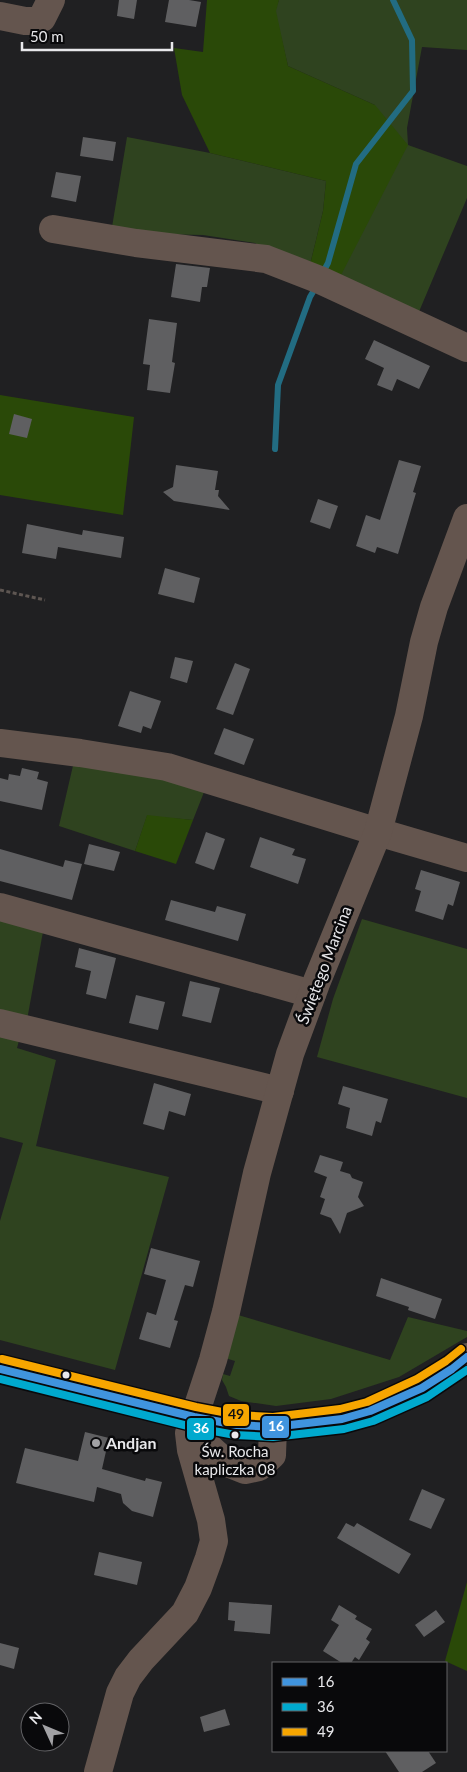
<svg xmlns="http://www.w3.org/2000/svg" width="467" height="1772" font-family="Lato,sans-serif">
  <rect width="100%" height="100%" fill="#202022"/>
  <g fill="#2f431f">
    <path d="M279,0h188v50l-45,-3 -15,81 1,17 59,21v32l-49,116 -80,-33 37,-176 -87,-39 -13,-55z"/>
    <path d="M127,137l83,16 116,28 -3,30 -14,58 -34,-13 -20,-13 -52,-8 -92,-2z"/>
    <path d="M75,757l131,30 -13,33 -46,-4 -12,35 -76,-25z"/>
    <path d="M0,915l44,11 -17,94 -27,-6z"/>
    <path d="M362,919l105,30v149l-150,-41 16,-58z"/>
    <path d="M0,1032l20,5 -3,11 39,12 -20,86 133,31 -54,193 -115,-30v-119l23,-78 -23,-6z"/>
    <path d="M238,1315l152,45 18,-43 59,14v6l-68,40 -68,22 -55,7 -35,-5 -12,-5 -3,-9 -4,-7 1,-6 7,2 5,-15 -10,-3z"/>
  </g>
  <g fill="#2a4908">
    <path d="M207,0h72l-3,11 12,55 87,39 33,40 -70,136 -29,-12 14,-58 3,-30 -116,-28 -28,-58 -8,-47 29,4z"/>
    <path d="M0,395l134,22 -11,98 -123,-20z"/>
    <path d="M147,815l46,5 -17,44 -41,-13z"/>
    <path d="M467,1582v89l-22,-10z"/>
  </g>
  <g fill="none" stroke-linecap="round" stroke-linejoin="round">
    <g stroke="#226c82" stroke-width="6">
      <path d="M322,274l6,-11 28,-99 57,-73 -1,-51 -19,-40"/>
      <path d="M275,449l3,-64 32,-88 7,-12"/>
    </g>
  </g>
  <g fill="#5f5f61">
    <path d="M119,0h18l-3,19 -17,-3z"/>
    <path d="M169,0h20l12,2 -5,25 -31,-5z"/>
    <path d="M83,137l33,5 -3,19 -33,-5z"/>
    <path d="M56,172l25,4 -5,26 -25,-5z"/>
    <path d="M176,264l34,4 -3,19h-5l-2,15 -29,-5z"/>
    <path d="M149,319l28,4 -5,39 3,1 -5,30 -23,-3 3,-25 -7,-1z"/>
    <path d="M374,340l56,26 -11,23 -22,-10 -5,12 -15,-6 7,-17 -19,-9z"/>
    <path d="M14,414l18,5 -5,19 -18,-4z"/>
    <path d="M399,460l22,6 -8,26 3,1 -18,61 -21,-7 -2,6 -19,-7 10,-31 14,5z"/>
    <path d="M176,465l42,6 -3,19h4l-1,6 12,14 -56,-9 -11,-9 10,-5z"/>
    <path d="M318,499l20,7 -8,23 -20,-7z"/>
    <path d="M27,524l55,11 1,-5 41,7 -3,21 -63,-11 -2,12 -34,-6z"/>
    <path d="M165,568l35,10 -6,25 -36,-9z"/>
    <path d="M175,657l18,4 -6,22 -17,-5z"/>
    <path d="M235,663l15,6 -17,46 -17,-6z"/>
    <path d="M130,691l31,10 -10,28 -8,-3 -2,7 -23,-7z"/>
    <path d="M224,728l30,11 -10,26 -30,-11z"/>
    <path d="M22,768l17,4 -2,7 11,3 -6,28 -42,-9v-23l8,2 1,-6 11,2z"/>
    <path d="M206,832l19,7 -11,31 -19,-7z"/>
    <path d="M260,837l35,12 -3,6 14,4 -8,25 -48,-17z"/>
    <path d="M89,844l31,8 -6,19 -30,-7z"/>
    <path d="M0,849l63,18 2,-7 17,4 -10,36 -72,-19z"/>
    <path d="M421,870l39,12 -7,24 -5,-2 -5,16 -28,-9 6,-20 -6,-2z"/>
    <path d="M171,900l44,12 2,-6 29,8 -8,27 -73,-21z"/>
    <path d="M79,948l37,10 -10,41 -20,-5 5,-23 -16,-4z"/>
    <path d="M190,981l30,7 -9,35 -29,-7z"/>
    <path d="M136,995l29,7 -7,28 -29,-7z"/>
    <path d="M154,1083l37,11 -6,22 -16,-5 -5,19 -21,-6z"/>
    <path d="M343,1086l45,13 -7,24 -5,-2 -4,15 -26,-8 4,-20 -12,-4z"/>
    <path d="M320,1155l23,7 -3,9 10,3 2,4 11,4 -5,15 6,9 -17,7 -7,21 -9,-16 -11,-4 5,-15 -5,-2 7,-20 -13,-5z"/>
    <path d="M151,1248l49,13 -7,26 -8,-2 -11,35 4,1 -8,27 -31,-9 8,-27 9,3 10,-35 -22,-6z"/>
    <path d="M381,1278l61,21 -7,20 -27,-9 1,-3 -33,-11z"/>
    <path d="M85,1432l24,6 -7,31 43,12 1,-3 16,4 -9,35 -21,-6 -9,-8 -2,-9 -24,-7 -3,15 -78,-19 9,-35 53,13z"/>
    <path d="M422,1489l23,10 -14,30 -22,-9z"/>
    <path d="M346,1523l8,4 3,-4 54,31 -12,20 -62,-36z"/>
    <path d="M99,1552l43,10 -5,23 -43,-10z"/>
    <path d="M229,1602l43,3 -2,29 -36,-3 1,-10 -7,-1z"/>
    <path d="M339,1605l18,11 -2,3 17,10 -6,10 4,3 -11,18 -4,-3 -4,6h-9l-19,-12 16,-26 -8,-5z"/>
    <path d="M436,1610l9,12 -21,15 -9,-12z"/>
    <path d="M0,1643l19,5 -5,21 -14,-4z"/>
    <path d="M225,1709l5,16 -26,7 -4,-15z"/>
    <path d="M385,1751h43l8,12 -14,9h-23z"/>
  </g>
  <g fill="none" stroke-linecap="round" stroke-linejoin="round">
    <path stroke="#5e5652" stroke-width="3" stroke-dasharray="4 2.5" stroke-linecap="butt" d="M0,590l45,10"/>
    <g stroke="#64554e" stroke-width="28">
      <path d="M0,16l25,5h9l8,-3 9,-18"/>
      <path d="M53,229l83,14 130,16 54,21 147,68"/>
      <path d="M0,743l80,10 87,14 211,65 89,26"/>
      <path d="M0,907l312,87"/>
      <path d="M0,1023l280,68"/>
      <path d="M0,1369l194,48 43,8 36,2 69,-8 28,-8 52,-23 30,-19 15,-12"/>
      <path d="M194,1418l11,26 20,18 20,8 14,-3 13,-12 1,-28"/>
      <path d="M98,1772l22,-79 8,-16 13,-17 44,-47 13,-25 11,-30 5,-17 -3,-21 -20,-70 -2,-17 24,-73 13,-48 31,-139 33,-119 27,-73 61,-149 31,-116 15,-74 10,-35 33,-89"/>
    </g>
    <defs>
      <path id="bus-1" d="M0,1369l194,48 43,8 36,2 69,-8 28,-8 52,-23 30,-19 15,-12"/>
      <path id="bus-2" d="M0,1379l192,48 43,8 38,2 71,-8 29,-8 54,-24 40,-27"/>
      <path id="bus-3" d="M2,1359l194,48 42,8 35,2 67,-8 27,-7 50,-23 29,-18 15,-12"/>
    </defs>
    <use href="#bus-1" stroke="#09090b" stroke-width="11"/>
    <use href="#bus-2" stroke="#09090b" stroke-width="11"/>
    <use href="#bus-3" stroke="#09090b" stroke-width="11"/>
    <use href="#bus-1" stroke="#4094de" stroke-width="8"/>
    <use href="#bus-2" stroke="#00a9ce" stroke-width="8"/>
    <use href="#bus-3" stroke="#f7a600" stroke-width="8"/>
  </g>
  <g fill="#e8e8eb" stroke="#09090b" stroke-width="2">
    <circle cx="66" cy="1375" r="4.5"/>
    <circle cx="235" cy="1435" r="4.5"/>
  </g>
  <circle fill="#a2a2a5" stroke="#09090b" stroke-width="2" cx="96" cy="1443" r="5"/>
  <g text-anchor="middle" stroke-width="5" stroke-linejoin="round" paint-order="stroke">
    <g font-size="15" fill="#e8e8eb" stroke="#09090b">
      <text x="235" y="1457">Św. Rocha<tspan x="235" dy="18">kapliczka 08</tspan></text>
    </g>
    <g font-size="16" fill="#e8e8eb" stroke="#09090b">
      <text transform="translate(324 965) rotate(-69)" y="6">Świętego Marcina</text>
    </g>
    <g font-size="16" font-weight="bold" fill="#e8e8eb" stroke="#09090b" text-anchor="start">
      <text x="106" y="1449">Andjan</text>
    </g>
  </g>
  <g stroke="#09090b" stroke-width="2">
    <rect x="222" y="1403" width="28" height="24" rx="5" fill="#f7a600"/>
    <rect x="261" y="1415" width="29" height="24" rx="5" fill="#4094de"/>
    <rect x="186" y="1417" width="29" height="24" rx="5" fill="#00a9ce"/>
  </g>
  <g font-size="14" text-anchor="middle" font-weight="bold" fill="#fff">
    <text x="276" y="1431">16</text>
    <text x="201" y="1433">36</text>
  </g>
  <g font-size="14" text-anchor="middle" font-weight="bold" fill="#111">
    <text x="236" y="1419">49</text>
  </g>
  <rect x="272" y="1662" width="175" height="90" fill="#09090b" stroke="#626265"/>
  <rect x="282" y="1678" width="25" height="8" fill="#4094de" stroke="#626265"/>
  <text x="317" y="1687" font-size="15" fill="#e8e8eb">16</text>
  <rect x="282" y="1703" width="25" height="8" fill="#00a9ce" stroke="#626265"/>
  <text x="317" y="1712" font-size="15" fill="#e8e8eb">36</text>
  <rect x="282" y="1728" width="25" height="8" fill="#f7a600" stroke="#626265"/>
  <text x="317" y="1737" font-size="15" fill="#e8e8eb">49</text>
  <g transform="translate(45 1727) rotate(314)"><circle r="24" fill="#09090b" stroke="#626265"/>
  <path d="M0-4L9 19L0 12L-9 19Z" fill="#a2a2a5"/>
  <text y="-8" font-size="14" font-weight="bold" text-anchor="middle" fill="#e8e8eb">N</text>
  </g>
  <path d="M22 42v8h150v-8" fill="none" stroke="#e8e8eb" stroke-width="2.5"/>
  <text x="30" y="42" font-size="15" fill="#e8e8eb" stroke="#09090b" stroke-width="4" paint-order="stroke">50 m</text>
</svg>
